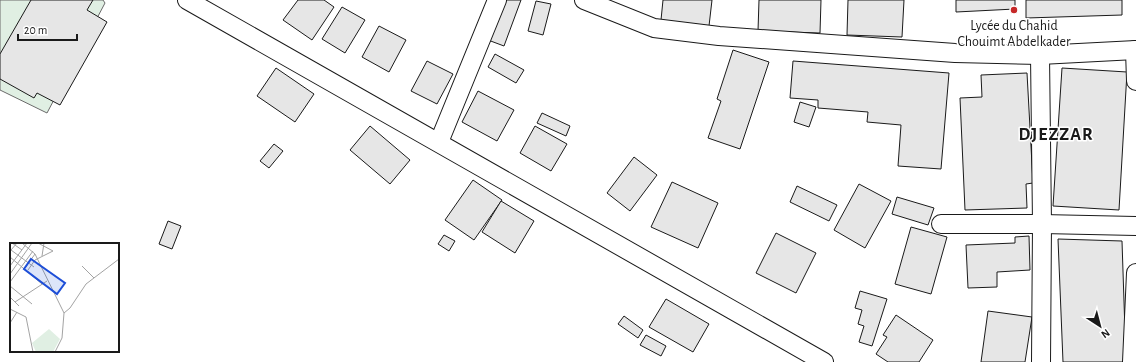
<svg xmlns="http://www.w3.org/2000/svg" width="1136" height="362" font-family="'Alegreya Sans',sans-serif">
  <rect width="100%" height="100%" fill="#fff"/>
  <path fill="#e0efe3" stroke="#6a6a6a" d="M0,0h103l2,3 -58,110 -47,-23z"/>
  <g fill="#e6e6e6" stroke="#1a1a1a">
    <path d="M31,0h62l-6,10 20,12 -47,83 -23,-12 -3,5 -34,-19v-25z"/>
    <path d="M298,0h26l10,7 -22,33 -29,-20z"/>
    <path d="M503,0h18l-17,46 -16,-6z"/>
    <path d="M663,0h49l-3,26 -48,-6z"/>
    <path d="M759,0h62l-1,33 -62,-2z"/>
    <path d="M848,0h56l-2,37 -55,-2z"/>
    <path d="M956,0h59v9l-59,3z"/>
    <path d="M1026,0h96v15l-96,3z"/>
    <path d="M536,1l15,3 -8,31 -15,-4z"/>
    <path d="M342,7l23,13 -20,33 -23,-14z"/>
    <path d="M379,26l27,14 -17,32 -27,-15z"/>
    <path d="M733,50l36,12 -29,87 -32,-11 13,-37 -4,-2z"/>
    <path d="M495,54l29,16 -8,13 -28,-16z"/>
    <path d="M427,61l26,13 -16,30 -26,-13z"/>
    <path d="M793,61l156,12 -8,96 -43,-3 3,-41 -34,-3 1,-10 -50,-4v-8l-28,-2z"/>
    <path d="M276,68l38,26 -19,28 -38,-26z"/>
    <path d="M1062,68l65,4 -8,138 -66,-4z"/>
    <path d="M1027,73l6,110 -7,1 1,24 -62,2 -5,-112 22,-1 -1,-22z"/>
    <path d="M478,91l36,19 -17,31 -35,-19z"/>
    <path d="M800,102l16,5 -7,20 -15,-5z"/>
    <path d="M542,113l28,13 -4,10 -29,-13z"/>
    <path d="M370,126l40,34 -20,24 -40,-34z"/>
    <path d="M535,126l32,18 -16,27 -31,-18z"/>
    <path d="M274,144l9,7 -14,17 -9,-7z"/>
    <path d="M634,157l23,18 -27,36 -23,-18z"/>
    <path d="M473,180l29,20 -28,40 -29,-20z"/>
    <path d="M672,182l46,21 -20,45 -47,-21z"/>
    <path d="M859,184l32,17 -26,47 -31,-18z"/>
    <path d="M797,186l40,19 -8,16 -39,-19z"/>
    <path d="M897,197l37,11 -6,17 -36,-11z"/>
    <path d="M501,201l33,20 -19,32 -33,-21z"/>
    <path d="M168,221l13,5 -9,23 -13,-5z"/>
    <path d="M911,227l36,10 -16,57 -36,-10z"/>
    <path d="M776,233l40,20 -20,40 -40,-20z"/>
    <path d="M444,235l11,6 -6,10 -11,-7z"/>
    <path d="M1029,236l1,34 -33,2v15l-29,1 -2,-43 49,-2v-6z"/>
    <path d="M1058,239l64,2 4,121h-63z"/>
    <path d="M860,291l27,8 -15,47 -13,-4 5,-16 -6,-2 4,-14 -7,-2z"/>
    <path d="M666,299l43,25 -16,28 -44,-25z"/>
    <path d="M988,311l44,6 -7,45h-44z"/>
    <path d="M896,315l37,25 -14,22h-31l-12,-8 11,-17 -4,-2z"/>
    <path d="M624,316l19,14 -5,8 -20,-14z"/>
    <path d="M646,335l20,11 -5,10 -21,-11z"/>
  </g>
  <g fill="none" stroke-linecap="round" stroke-linejoin="round">
    <defs>
      <g id="street">
        <path d="M187,0c213,119 424,242 637,362"/>
        <path d="M584,0l70,28 65,8 236,17 85,2 96,-5"/>
        <path d="M1135,50l1,31"/>
        <path d="M1040,55l2,169 -1,138"/>
        <path d="M439,142l58,-142"/>
        <path d="M941,224h101l94,2"/>
        <path d="M1132,362l4,-89"/>
      </g>
    </defs>
    <use href="#street" stroke="#1a1a1a" stroke-width="20"/>
    <use href="#street" stroke="#fff" stroke-width="18"/>
  </g>
  <circle fill="#c62828" stroke="#fff" stroke-width="1.5" cx="1014" cy="10" r="4"/>
  <g text-anchor="middle" stroke-width="3" stroke-linejoin="round" paint-order="stroke">
    <g font-size="14" fill="#1a1a1a" stroke="#fff">
      <text x="1014" y="30">Lycée du Chahid<tspan x="1014" dy="16">Chouimt Abdelkader</tspan></text>
    </g>
    <g font-size="18" font-weight="bold" letter-spacing="1" fill="#1a1a1a" stroke="#fff">
      <text x="1056" y="140">DJEZZAR</text>
    </g>
  </g>
  <g transform="translate(10 243)">
    <rect width="109" height="109" fill="#fff"/>
    <path d="M39,86l11,10 -7,13h-17l-4,-9z" fill="#e0efe3"/>
    <path fill="none" stroke="#a3a3a3" stroke-width="1" d="M2,0l10,7M7,0l-6,7 23,17M12,0l13,11 29,59 -2,25 -7,14M32,13l2,-13M0,14l32,27M0,23l17,-23M72,23l12,12M15,25l10,-14M18,27l7,-10 18,-9 -15,-8M0,31l22,-31M0,39l23,-31M0,43l22,18M0,54l9,9M5,59l32,-21M0,66l16,8 7,35M54,70l6,-5 16,-24 33,-25M0,80l7,-11"/>
    <path fill="#1d4ed8" fill-opacity="0.15" stroke="#1d4ed8" stroke-width="2" d="M21,16l34,24 -8,11 -33,-25z"/>
    <rect width="109" height="109" fill="none" stroke="#1a1a1a" stroke-width="2"/>
  </g>
  <g transform="translate(1100 326) rotate(144)" stroke="#ffffff" stroke-width="3" paint-order="stroke">
  <path d="M0-3L7 15L0 10L-7 15Z" fill="#1a1a1a"/>
  <text y="-6" font-size="11" font-weight="bold" text-anchor="middle" fill="#1a1a1a">N</text>
  </g>
  <path d="M18 34v6h59v-6" fill="none" stroke="#1a1a1a" stroke-width="2"/>
  <text x="24" y="34" font-size="12" fill="#1a1a1a" stroke="#ffffff" stroke-width="3" paint-order="stroke">20 m</text>
</svg>
